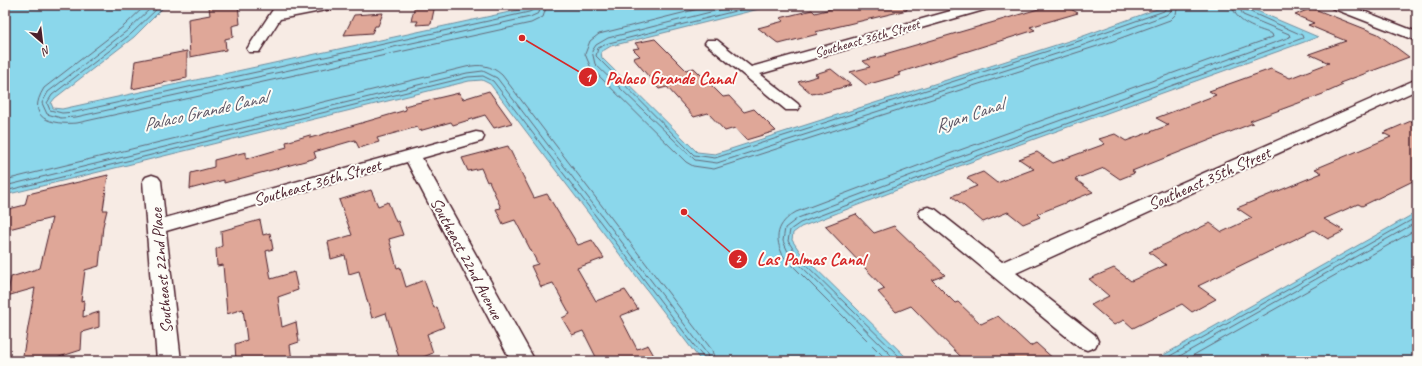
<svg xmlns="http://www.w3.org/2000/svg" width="1422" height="366" font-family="Caveat,sans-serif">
  <rect width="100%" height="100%" fill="#f7ebe4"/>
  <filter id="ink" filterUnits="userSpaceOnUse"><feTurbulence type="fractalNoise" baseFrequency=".025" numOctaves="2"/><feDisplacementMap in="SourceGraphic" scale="8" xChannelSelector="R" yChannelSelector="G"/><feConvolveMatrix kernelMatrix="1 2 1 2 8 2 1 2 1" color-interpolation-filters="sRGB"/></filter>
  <g filter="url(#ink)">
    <g fill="#8bd7eb" stroke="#718d9e">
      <path d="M5,5h161l-32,32 -79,61 -4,5 2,5 9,1 466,-101 6,-3h241l-164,41 -10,6 1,6 95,94 18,2 363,-116 90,-33h75l75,32 -364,131 -153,59 -8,6 -1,7 10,15 108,106h-209l-211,-277 -8,-4 -13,1 -464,114z"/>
      <path d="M1417,212v149h-264z"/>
    </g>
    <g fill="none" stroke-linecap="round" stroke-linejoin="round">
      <g stroke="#646978" stroke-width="1">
        <path d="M146,5l-22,21 -80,62c-19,31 7,37 33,35l454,-100 12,-6 4,-12"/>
        <path d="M154,5l-26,25 -80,62 -6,11 5,11 14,4 15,-1 454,-100 9,-4 2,-8"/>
        <path d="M161,5l-30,29 -79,61 -5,8 3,7 12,3 13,-1 454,-100 6,-3 1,-4"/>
        <path d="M714,5l-115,29 -9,7 -5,13 6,14 95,94 7,4 21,3 396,-127 60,-22 6,-6 2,-9"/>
        <path d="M738,5l-130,33 -12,7 -4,6 3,13 100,96 22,3 364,-117 85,-31 5,-4 1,-6"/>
        <path d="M759,5l-150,38 -11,5 -2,8 98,99 21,3 364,-117 85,-30 3,-6"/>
        <path d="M5,180l461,-113c14,-3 25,-2 36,8l210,275 3,11"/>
        <path d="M5,186l462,-113 16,-2 14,7 210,276 2,7"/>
        <path d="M5,191l463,-114 15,-1 10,5 210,276 1,4"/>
        <path d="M888,361l-104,-104c-11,-19 -7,-34 12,-45l153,-58 324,-117 -1,-3c-16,-6 -36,-10 -40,-29"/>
        <path d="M897,361l-108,-107 -6,-13 2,-13 13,-10 153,-58 339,-123 -1,-3 -46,-19 -5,-10"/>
        <path d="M904,361l-105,-103 -11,-17 2,-11 10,-7 153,-58 350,-127 -1,-3 -56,-25 -3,-5"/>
        <path d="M1161,361l256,-144"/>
        <path d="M1171,361l246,-139"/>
        <path d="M1183,361l234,-132"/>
      </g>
    </g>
    <g fill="#dfa798" stroke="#4a1f2b">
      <path d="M219,5h19l2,19 -8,2 1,11 -8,2 1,11 -36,7 -2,-38 22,-4 -1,-8z"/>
      <path d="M415,5h20l-4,19 -15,1 2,-4h-7z"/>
      <path d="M846,5h60l1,5 -92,22 3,2 -39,10 -21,-16 26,-7 -4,-3 32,-8 3,3z"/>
      <path d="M1052,5h11l15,8 -48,14 5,3 -137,43 3,2 -35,10 -16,-13 20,-5 -7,-6 23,-6 -1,-1z"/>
      <path d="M1312,8l66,26 31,23 -69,26 3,2 -20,9 -73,27 3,2 -121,48 3,2 -15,6 -16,-11 -29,11 18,13 -56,22 3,3 -17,7 -15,-12 -25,10 -31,-26 25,-10 -10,-8 16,-6 14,11 37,-14 -15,-10 18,-7 16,11 52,-19 -6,-5 16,-5 11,7 43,-16 -13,-7 60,-23 -7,-4 62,-22 19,9 39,-15 -20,-9 37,-13 -38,-16 6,-2 -19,-8z"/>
      <path d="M383,13l-5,13h-3l-3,7 -28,2 10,-20z"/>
      <path d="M655,39l31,31 8,-2 29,29 6,-1 15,16 10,-3 22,22 -30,9 -11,-12 -10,3 -17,-18 -14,4 -27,-30 -8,2 -26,-31 7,-2 -7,-7 6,-1 -4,-5z"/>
      <path d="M187,51v27l-55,11 3,-28z"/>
      <path d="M831,69l20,16 -29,8 -2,-1 -8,2 -14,-12 20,-6 -3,-2z"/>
      <path d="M489,91l23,32 -18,5 -9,-13 -32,10 -2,-3 -32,9 -2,-4 -40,11 2,4 -20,6 -4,-8 -41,12 2,6 -92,25v-3l-34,9 1,-16 23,-6v-7l32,-8v7l41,-12 -1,-5 24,-7v3l96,-28 -2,-4 55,-13 4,6z"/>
      <path d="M1411,121l6,3v55l-55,27 -4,-2 -34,15 20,12 -16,8 -14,-9 -116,56 18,13 -24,13 -10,-8 -49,24 -9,-8 -10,5 -23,-20 18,-9 -20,-17 25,-11 17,13 35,-16 -17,-13 61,-29 12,9 30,-14 -15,-10 85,-35 -7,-4 76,-32 -8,-4z"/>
      <path d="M508,146l26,52 13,-4 31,51 14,-5 12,18 -27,10 19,33 29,-11 13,19 -18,7 17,33 11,-4 9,16h-59l-15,-30 -11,4 -10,-17 8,-4 -17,-31 -12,4 -10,-21 7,-2 -23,-44 -12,4 -7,-15 5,-1 -12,-27 -2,1 -6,-14 -13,3 -6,-13z"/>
      <path d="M108,175l-5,35h4l-4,16 -4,40 -14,4 -4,31 3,-1 -1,17 16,-5v15l-17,5 -1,18 -34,11h-25l13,-73 -28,8 4,-19 29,-9 12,-50 -47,12v-20l20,-5 3,-11z"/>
      <path d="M371,190l7,16 10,-4 8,20 2,-1 5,14 -14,4 8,29 3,-1 6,20 18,-7 10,28 3,-1 7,20 -17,7 6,19 -19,8h-14l-14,-48 -14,5 -13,-47 -10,3 -4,-19 -14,4 -3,-17 24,-7 -13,-35z"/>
      <path d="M856,214l18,19 20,-7 51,49 -13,5 23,23 3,-1 23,22 17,-8 32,30 6,-3 20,18h-91l-54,-55 -15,6 -18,-20 7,-3 -60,-63z"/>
      <path d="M260,220l3,15 7,-2 3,16 -7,2 5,28 23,-7 4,18 -20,7 4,30 14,-5 3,20 -9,3 2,16h-56l-1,-17 12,-4 -4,-31 -16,5 -4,-49 -6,1 -1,-17 6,-3 -1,-15z"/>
    </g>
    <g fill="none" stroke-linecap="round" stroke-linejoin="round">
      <defs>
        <g id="minor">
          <path d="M276,5h12l-2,5 25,-5h26l-6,4 -51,10 -21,33h-10l-2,-3z"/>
          <path d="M972,5h20l-1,3 -231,66 38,30 2,3 -2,3h-12l-81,-67 2,-3h10l34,27z"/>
          <path d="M1331,5h17l69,27v9l-85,-33z"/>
          <path d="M1417,79v11l-401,183 79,62 3,6 -3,6 -8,3 -8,-3 -158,-130 -2,-4 2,-4 7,-2 7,2 67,53z"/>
          <path d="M476,132l6,1 2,4 -2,4 -60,17 113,203h-24l-104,-199 -241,69 15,130h-24l-14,-180 3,-4 6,-2 6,2 3,4 4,37z"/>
        </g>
      </defs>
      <use href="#minor" stroke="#4a1f2b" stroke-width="3"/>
      <use href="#minor" fill="#fdfcf7" fill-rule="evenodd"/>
    </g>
  </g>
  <g text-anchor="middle" stroke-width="4" stroke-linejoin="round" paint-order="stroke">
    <g font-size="14" fill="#4a1f2b" stroke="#fdfcf7">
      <text transform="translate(867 38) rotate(-16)" y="5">Southeast 36th Street</text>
    </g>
    <g font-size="17" fill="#4a1f2b" stroke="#fdfcf7">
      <text transform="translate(1209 178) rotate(-24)" y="6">Southeast 35th Street</text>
      <text transform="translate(317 182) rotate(-16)" y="6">Southeast 36th Street</text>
      <text transform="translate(467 258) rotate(62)" y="6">Southeast 22nd Avenue</text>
      <text transform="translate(161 271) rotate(-95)" y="6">Southeast 22nd Place</text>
    </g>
    <g font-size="18" font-style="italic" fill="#5e5665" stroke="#fdfcf7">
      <text transform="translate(205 111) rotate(-13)" y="6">Palaco Grande Canal</text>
      <text transform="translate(969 115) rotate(-19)" y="6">Ryan Canal</text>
    </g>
  </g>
  <path fill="none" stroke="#d62828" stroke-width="1.5" d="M522 38L588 77M684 212L738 259"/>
  <g fill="#d62828" stroke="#fdfcf7" stroke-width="1.5">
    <circle cx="522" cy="38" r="4"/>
    <circle cx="684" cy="212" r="4"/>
    <circle cx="588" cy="77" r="10"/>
    <circle cx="738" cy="259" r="10"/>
  </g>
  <g font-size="12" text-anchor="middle" font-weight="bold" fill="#fff">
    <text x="588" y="82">1</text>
    <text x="738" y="263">2</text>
  </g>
  <g font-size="18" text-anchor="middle" font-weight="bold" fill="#d62828" stroke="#fdfcf7" stroke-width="4" stroke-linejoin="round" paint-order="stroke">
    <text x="670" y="84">Palaco Grande Canal</text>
    <text x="811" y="265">Las Palmas Canal</text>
  </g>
  <rect width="1422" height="366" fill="none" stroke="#fdfcf7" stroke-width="20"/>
  <rect x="10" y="10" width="1402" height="346" fill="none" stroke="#4a1f2b" stroke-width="1.5" filter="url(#ink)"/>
  <g transform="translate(42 42) rotate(152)" stroke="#fdfcf7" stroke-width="3" paint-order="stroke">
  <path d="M0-3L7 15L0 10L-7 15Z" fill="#4a1f2b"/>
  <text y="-6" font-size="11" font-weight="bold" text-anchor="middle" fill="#4a1f2b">N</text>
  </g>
</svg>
